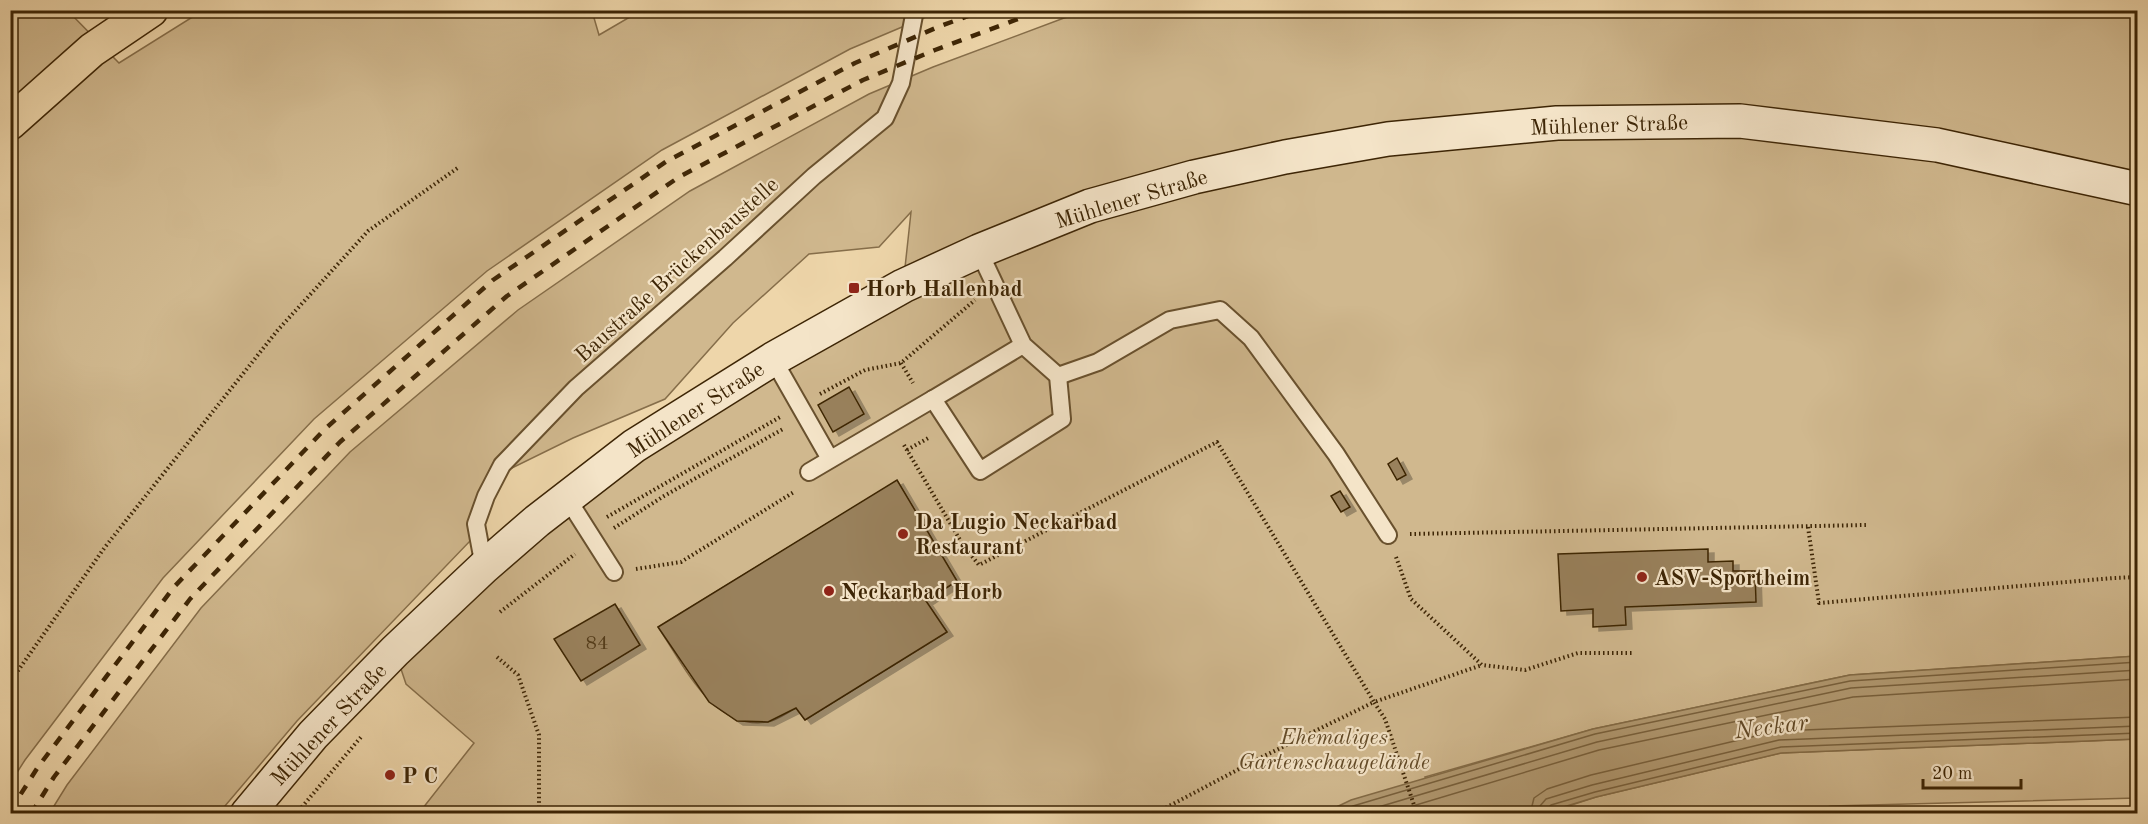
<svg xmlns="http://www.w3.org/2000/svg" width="2148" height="824" font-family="'Old Standard TT',serif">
  <defs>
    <filter id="shadow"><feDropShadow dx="6" dy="4" stdDeviation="0" flood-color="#0004"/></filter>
  </defs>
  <rect width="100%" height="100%" fill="#eed6aa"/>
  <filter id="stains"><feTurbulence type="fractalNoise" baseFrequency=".00333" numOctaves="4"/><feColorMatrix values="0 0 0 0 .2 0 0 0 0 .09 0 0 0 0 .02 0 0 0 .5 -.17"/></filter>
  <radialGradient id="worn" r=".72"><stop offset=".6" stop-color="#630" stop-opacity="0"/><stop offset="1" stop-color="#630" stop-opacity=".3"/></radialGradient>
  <g fill="#d0b88e" stroke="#866e4a" stroke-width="1.5" fill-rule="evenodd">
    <path d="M1093,10l1044,1v645l-287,19 -257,54 -168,48 15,36h-1021l55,-70 -68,-59 -11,-33 142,-130 366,-235 8,-74 -32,35 -70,7 -76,69 -68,76 -92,39 -61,30 -21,-1 -12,27 -8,46 -174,181 -78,92 -170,1 18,-29 134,-177 149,-156 168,-142 172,-119 179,-97 64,-27 131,-49zM897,481l60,100 -31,20 21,31 -142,88 -9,-12c-8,4 -20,13 -29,14 -55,8 -83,-57 -109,-95z"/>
    <path d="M11,11h57l51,52 83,-52h390l7,24 41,-24h300l-90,38 -188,101 -175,121 -173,148 -151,159 -138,182 -14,22z"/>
    <path d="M2137,739v59l-306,8 -34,8h-253l52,-17 185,-44z"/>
  </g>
  <path fill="#b29a72" stroke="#836b46" stroke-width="1.5" d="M2137,656v83l-356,14 -185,44 -52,16h-220l27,-13 242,-71 257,-54z"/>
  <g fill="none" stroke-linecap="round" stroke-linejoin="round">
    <g stroke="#78603c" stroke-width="1.5">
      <path d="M1338,814l15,-8 242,-72 255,-53 288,-19"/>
      <path d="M1355,814l242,-72 254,-54 287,-18"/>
      <path d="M1386,814l213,-64 254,-53 285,-18"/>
      <path d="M1530,814l4,-16 13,-9 44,-14 186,-44 361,-14"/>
      <path d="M1539,814l1,-8 6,-7 46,-14 187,-45 359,-14"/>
      <path d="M1546,814l1,-5 4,-4 44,-13 186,-45 357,-14"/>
    </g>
  </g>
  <g fill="#99815b" stroke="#3d2505" stroke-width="1.5" filter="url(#shadow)">
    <path d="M849,387l15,27 -31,18 -15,-27z"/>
    <path d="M1397,458l9,17 -9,5 -9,-16z"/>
    <path d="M897,480l60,101 -31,20 21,31 -142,88 -9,-12 -28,14 -31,-1 -28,-19 -51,-75z"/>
    <path d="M1340,491l10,16 -9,5 -10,-16z"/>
    <path d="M1708,549v13l25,-1v10h22l1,31 -131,5 1,18 -33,2v-18l-32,2 -3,-57z"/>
    <path d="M615,604l25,41 -59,36 -27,-42z"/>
  </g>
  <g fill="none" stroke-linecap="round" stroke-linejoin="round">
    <defs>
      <g id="lane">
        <path d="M979,251l44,94 35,31 4,43 -82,52 -47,-72 90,-54"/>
        <path d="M773,359l57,100"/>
        <path d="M1058,376l40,-14 72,-42 50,-10 31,28 85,116 52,81"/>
        <path d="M809,472l124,-73"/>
        <path d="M567,498l47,74"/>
        <path d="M484,567l-8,-43 10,-28 16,-31 74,-77 149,-130 89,-82 71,-58 16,-35 14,-73"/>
      </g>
      <path id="secondary" d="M247,814l66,-79 82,-84 89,-84 53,-46 97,-75 139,-87 130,-73 76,-35 111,-45 104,-29 91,-20 103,-18 169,-16 183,-2 197,24 201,44"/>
      <path id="primary" d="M10,123l82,-73 59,-40"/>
    </defs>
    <use href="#lane" stroke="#69512e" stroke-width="20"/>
    <use href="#secondary" stroke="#3d2505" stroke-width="36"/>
    <use href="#primary" stroke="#3d2505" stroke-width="36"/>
    <g stroke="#3d2505" stroke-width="4" stroke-dasharray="1.5 3" stroke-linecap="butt">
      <path d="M901,363l12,20"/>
      <path d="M820,394l45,-24 36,-7 74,-63"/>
      <path d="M904,445l59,100 16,20 238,-123 157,260 108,-37"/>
      <path d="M907,450l23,-13"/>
      <path d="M607,517l173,-100"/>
      <path d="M1808,527l11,76 295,-25 24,-1"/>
      <path d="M614,528l50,-32 119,-67"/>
      <path d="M1410,534l456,-9"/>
      <path d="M1396,557l15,42 71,66 43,5 53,-17h55"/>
      <path d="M636,569l45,-7 113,-70"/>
      <path d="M500,612l75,-58"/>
      <path d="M497,657l21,18 21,60v79"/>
      <path d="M10,682l95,-135 172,-216 91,-100 91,-64"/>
      <path d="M296,814l65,-77"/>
      <path d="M1154,814l104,-55 116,-57 11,17 32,95"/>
    </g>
    <use href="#lane" stroke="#f4e4c8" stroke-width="16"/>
    <use href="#secondary" stroke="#f4e4c8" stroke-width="33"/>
    <use href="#primary" stroke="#eed6aa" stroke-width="33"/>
    <g stroke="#3d2505" stroke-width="4.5" stroke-dasharray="10 10" stroke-linecap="butt">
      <path d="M10,811l28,-44 136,-180 151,-158 168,-149 174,-119 188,-98 83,-36 46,-17"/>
      <path d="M31,814l23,-37 136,-178 150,-157 167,-146 172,-119 184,-97 72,-30 107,-40"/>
    </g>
  </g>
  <g fill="#8f2418" stroke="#f4e4c8" stroke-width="2">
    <rect x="848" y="282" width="12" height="12" rx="3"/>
    <circle cx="903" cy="534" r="6"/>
    <circle cx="1642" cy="577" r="6"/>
    <circle cx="829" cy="591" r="6"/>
    <circle cx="390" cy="775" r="6"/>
  </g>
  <g text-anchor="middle" stroke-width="4.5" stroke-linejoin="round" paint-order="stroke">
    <g font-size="20" fill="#543c1a">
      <text x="597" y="649">84</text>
    </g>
    <g font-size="22" fill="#3d2505" stroke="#f4e4c8">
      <text transform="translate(1609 124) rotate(-2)" y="8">Mühlener Straße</text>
      <text transform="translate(1131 198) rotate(-17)" y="8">Mühlener Straße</text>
      <text transform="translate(676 269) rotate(-42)" y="8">Baustraße Brückenbaustelle</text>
      <text transform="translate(695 409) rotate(-33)" y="8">Mühlener Straße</text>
      <text transform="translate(328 724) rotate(-47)" y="8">Mühlener Straße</text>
    </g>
    <g font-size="22" font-weight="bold" fill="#3d2505" stroke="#f4e4c8" text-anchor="start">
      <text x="866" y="296">Horb Hallenbad</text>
      <text x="915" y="529">Da Lugio Neckarbad<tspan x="915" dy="25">Restaurant</tspan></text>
      <text x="1654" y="585">ASV-Sportheim</text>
      <text x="841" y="599">Neckarbad Horb</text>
      <text x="402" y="783">P C</text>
    </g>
    <g font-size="22" font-style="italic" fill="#624a27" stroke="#f4e4c8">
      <text x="1334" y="744">Ehemaliges<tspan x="1334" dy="25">Gartenschaugelände</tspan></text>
    </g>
    <g font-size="24" font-style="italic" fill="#604826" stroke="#f4e4c8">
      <text transform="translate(1771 726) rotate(-7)" y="8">Neckar</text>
    </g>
  </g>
  <rect width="2148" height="824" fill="none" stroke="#eed6aa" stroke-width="36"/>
  <rect x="12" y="12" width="2124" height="800" fill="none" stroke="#3d2505" stroke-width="3"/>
  <rect x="18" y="18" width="2112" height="788" fill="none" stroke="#3d2505" stroke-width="1.5"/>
  <path d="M1923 779v9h98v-9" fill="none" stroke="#3d2505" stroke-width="3"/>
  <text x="1932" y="779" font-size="18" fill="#3d2505" stroke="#f4e4c8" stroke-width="4.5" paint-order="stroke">20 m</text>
  <rect width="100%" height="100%" filter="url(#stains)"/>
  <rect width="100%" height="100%" fill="url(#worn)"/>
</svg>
